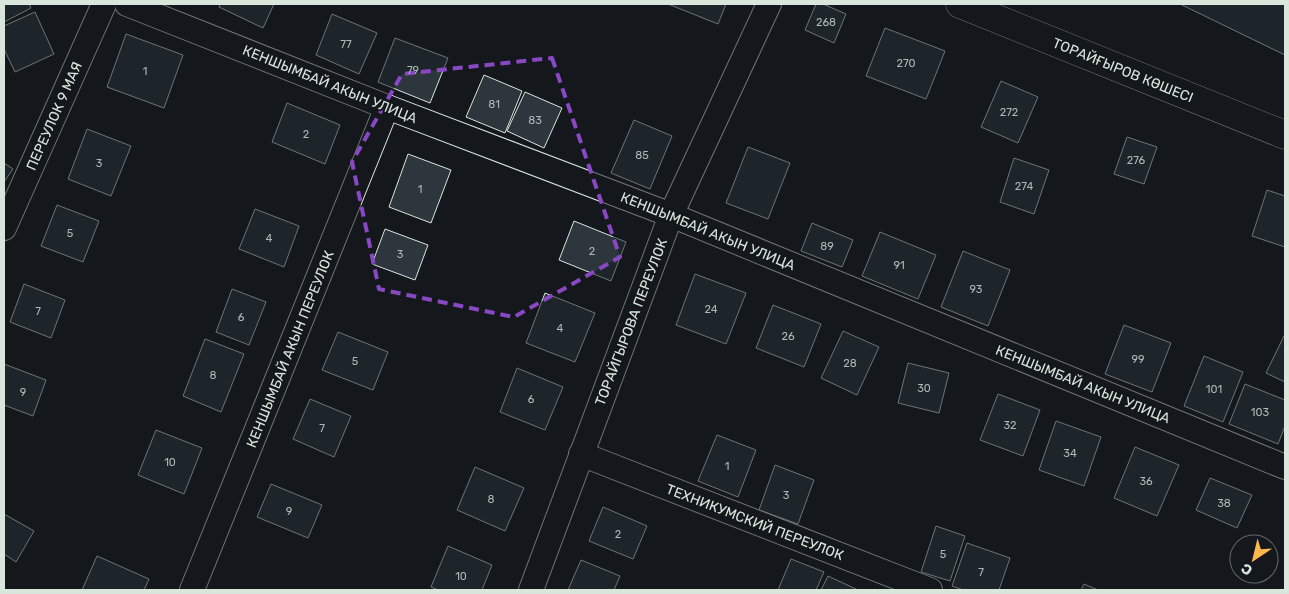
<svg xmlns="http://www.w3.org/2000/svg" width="1289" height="594" font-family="Rubik,sans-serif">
  <rect width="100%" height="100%" fill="#14181c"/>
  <g fill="#2c363c" stroke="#d8e6dc">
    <path d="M4,4h25l2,4 -27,14z"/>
    <path d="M220,4h54l-11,24 -44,-21z"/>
    <path d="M668,4h58l-8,20z"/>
    <path d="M816,4h7l23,10 -12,29 -29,-13z"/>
    <path d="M1180,4h105v51z"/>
    <path d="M35,12l19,42 -39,18 -11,-23v-23z"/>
    <path d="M332,14l45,19 -18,41 -43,-19z"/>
    <path d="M885,28l60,23 -19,48 -60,-23z"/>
    <path d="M126,34l57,21 -19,53 -57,-21z"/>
    <path d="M395,38l53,20 -18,45 -52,-21z"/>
    <path d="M484,75l38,16 -17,42 -39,-16z"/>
    <path d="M1001,81l37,16 -20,46 -37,-16z"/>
    <path d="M525,92l37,16 -18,40 -37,-17z"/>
    <path d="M287,103l53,22 -15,39 -53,-22z"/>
    <path d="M634,120l38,16 -22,53 -39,-16z"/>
    <path d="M87,129l44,17 -20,50 -43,-17z"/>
    <path d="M1127,137l30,10 -13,37 -30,-10z"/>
    <path d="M748,147l42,16 -22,56 -42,-16z"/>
    <path d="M408,154l43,16 -20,53 -42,-16z"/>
    <path d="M1014,158l35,12 -15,44 -34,-12z"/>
    <path d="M4,163l9,6 -9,13z"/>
    <path d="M1267,190l18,6v51l-33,-11z"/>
    <path d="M57,205l42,16 -16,41 -42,-16z"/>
    <path d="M255,209l44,17 -15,41 -45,-18z"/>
    <path d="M574,221l52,21 -15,39 -52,-21z"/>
    <path d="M812,223l41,17 -11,27 -41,-16z"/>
    <path d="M385,229l43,16 -13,35 -43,-16z"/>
    <path d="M880,232l56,23 -18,44 -56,-23z"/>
    <path d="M963,251l47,19 -22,56 -47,-19z"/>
    <path d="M695,274l51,19 -20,51 -50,-19z"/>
    <path d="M24,284l41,16 -14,38 -41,-16z"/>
    <path d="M232,289l34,13 -17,43 -33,-13z"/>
    <path d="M545,293l50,20 -20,49 -49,-19z"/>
    <path d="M773,305l48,19 -17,43 -48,-19z"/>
    <path d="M1124,325l47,18 -19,49 -47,-18z"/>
    <path d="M843,331l36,16 -22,48 -36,-17z"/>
    <path d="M338,332l50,20 -15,38 -51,-20z"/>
    <path d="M1285,334v48l-19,-9z"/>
    <path d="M205,339l39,15 -23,58 -38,-16z"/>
    <path d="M1204,356l39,16 -20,50 -39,-16z"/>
    <path d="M908,363l41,10 -10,40 -41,-10z"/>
    <path d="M4,364l42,16 -13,36 -29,-11z"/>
    <path d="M517,368l46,19 -18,43 -45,-18z"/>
    <path d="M1245,384l40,16v26l-7,18 -49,-20z"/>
    <path d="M998,394l42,16 -17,46 -43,-16z"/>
    <path d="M310,399l41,17 -17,41 -41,-18z"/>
    <path d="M1056,421l45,16 -17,49 -45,-16z"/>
    <path d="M156,430l46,18 -18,46 -46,-19z"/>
    <path d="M717,435l39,15 -18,47 -40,-16z"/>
    <path d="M1135,447l44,18 -22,51 -43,-18z"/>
    <path d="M775,465l39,15 -16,44 -39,-14z"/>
    <path d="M475,467l49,21 -19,43 -48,-21z"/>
    <path d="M1210,478l42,17 -15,33 -41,-18z"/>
    <path d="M271,484l51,21 -14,33 -51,-21z"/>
    <path d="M603,507l44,19 -14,33 -44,-18z"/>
    <path d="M4,514l30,17 -18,31 -12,-8z"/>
    <path d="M936,526l29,10 -15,45 -29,-9z"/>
    <path d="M967,543l43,15 -11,32h-36l-11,-4z"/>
    <path d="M448,546l44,19 -10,25h-44l-7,-3z"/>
    <path d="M97,556l52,23 -5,11h-62z"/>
    <path d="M791,559l33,13 -8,18h-38z"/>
    <path d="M581,560l39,16 -6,14h-46z"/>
    <path d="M828,576l30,14h-37z"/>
    <path d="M1084,584l14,6h-17z"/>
  </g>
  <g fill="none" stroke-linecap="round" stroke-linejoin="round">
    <defs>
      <g id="street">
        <path d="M127,4l260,103 284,108 614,252"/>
        <path d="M4,228l100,-224"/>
        <path d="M581,454l349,136"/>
        <path d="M192,590l195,-483"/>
        <path d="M531,590l140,-375 98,-211"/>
      </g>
      <path id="secondary" d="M960,4l325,131"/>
    </defs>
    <use href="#street" stroke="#d8e6dc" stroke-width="26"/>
    <use href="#secondary" stroke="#d8e6dc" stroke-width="29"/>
    <use href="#street" stroke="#14181c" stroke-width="24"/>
    <use href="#secondary" stroke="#14181c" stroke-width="28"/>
  </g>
  <path d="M0 0H1289V594H0ZM552,58l68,199 -106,60 -135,-28 -27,-127 50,-88z" fill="#14181c" fill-opacity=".55" fill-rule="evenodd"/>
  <path fill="none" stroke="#8948c3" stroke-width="4" stroke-dasharray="10 6" stroke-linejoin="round" d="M552,58l68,199 -106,60 -135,-28 -27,-127 50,-88z"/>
  <g text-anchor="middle" stroke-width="4" stroke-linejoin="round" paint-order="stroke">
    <g font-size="11" fill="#adbab4">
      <text x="826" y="26">268</text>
      <text x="346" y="48">77</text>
      <text x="906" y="67">270</text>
      <text x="413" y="74">79</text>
      <text x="145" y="75">1</text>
      <text x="494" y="108">81</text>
      <text x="1009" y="116">272</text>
      <text x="535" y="124">83</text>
      <text x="306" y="138">2</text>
      <text x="642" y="159">85</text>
      <text x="1136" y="164">276</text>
      <text x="99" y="167">3</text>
      <text x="1024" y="190">274</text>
      <text x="420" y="193">1</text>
      <text x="70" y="237">5</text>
      <text x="269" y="242">4</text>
      <text x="827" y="250">89</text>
      <text x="592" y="255">2</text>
      <text x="400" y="258">3</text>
      <text x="899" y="269">91</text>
      <text x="976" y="293">93</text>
      <text x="711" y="313">24</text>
      <text x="38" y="315">7</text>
      <text x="241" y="321">6</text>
      <text x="560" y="332">4</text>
      <text x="788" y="340">26</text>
      <text x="1138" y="363">99</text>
      <text x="355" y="365">5</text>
      <text x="850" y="367">28</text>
      <text x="213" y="379">8</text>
      <text x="924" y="392">30</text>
      <text x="1214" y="393">101</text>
      <text x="23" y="396">9</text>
      <text x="531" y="403">6</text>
      <text x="1260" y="416">103</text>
      <text x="1010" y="429">32</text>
      <text x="322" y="432">7</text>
      <text x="1070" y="457">34</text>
      <text x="170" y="466">10</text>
      <text x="727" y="470">1</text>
      <text x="1146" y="485">36</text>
      <text x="786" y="499">3</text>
      <text x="491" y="503">8</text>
      <text x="1224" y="507">38</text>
      <text x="289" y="515">9</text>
      <text x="618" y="538">2</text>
      <text x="943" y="558">5</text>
      <text x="981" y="576">7</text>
      <text x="461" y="580">10</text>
    </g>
    <g font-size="14" fill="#d8e6dc" stroke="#14181c">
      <text transform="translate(1123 70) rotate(22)" y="5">ТОРАЙҒЫРОВ КӨШЕСІ</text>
      <text transform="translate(330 84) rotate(22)" y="5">КЕНШЫМБАЙ АКЫН УЛИЦА</text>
      <text transform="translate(54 116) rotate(-66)" y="5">ПЕРЕУЛОК 9 МАЯ</text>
      <text transform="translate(708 231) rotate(22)" y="5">КЕНШЫМБАЙ АКЫН УЛИЦА</text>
      <text transform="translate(631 322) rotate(-69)" y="5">ТОРАЙГЫРОВА ПЕРЕУЛОК</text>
      <text transform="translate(290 349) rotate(-68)" y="5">КЕНШЫМБАЙ АКЫН ПЕРЕУЛОК</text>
      <text transform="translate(1083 384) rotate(22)" y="5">КЕНШЫМБАЙ АКЫН УЛИЦА</text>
      <text transform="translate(755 522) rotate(21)" y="5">ТЕХНИКУМСКИЙ ПЕРЕУЛОК</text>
    </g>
  </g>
  <rect width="1289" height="594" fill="none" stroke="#d8e6dc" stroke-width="10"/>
  <g transform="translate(1254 559) rotate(215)"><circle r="24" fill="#14181c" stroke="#626a69"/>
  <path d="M0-4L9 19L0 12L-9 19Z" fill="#ffb74d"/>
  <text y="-8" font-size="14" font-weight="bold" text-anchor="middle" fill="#d8e6dc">С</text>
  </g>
</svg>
